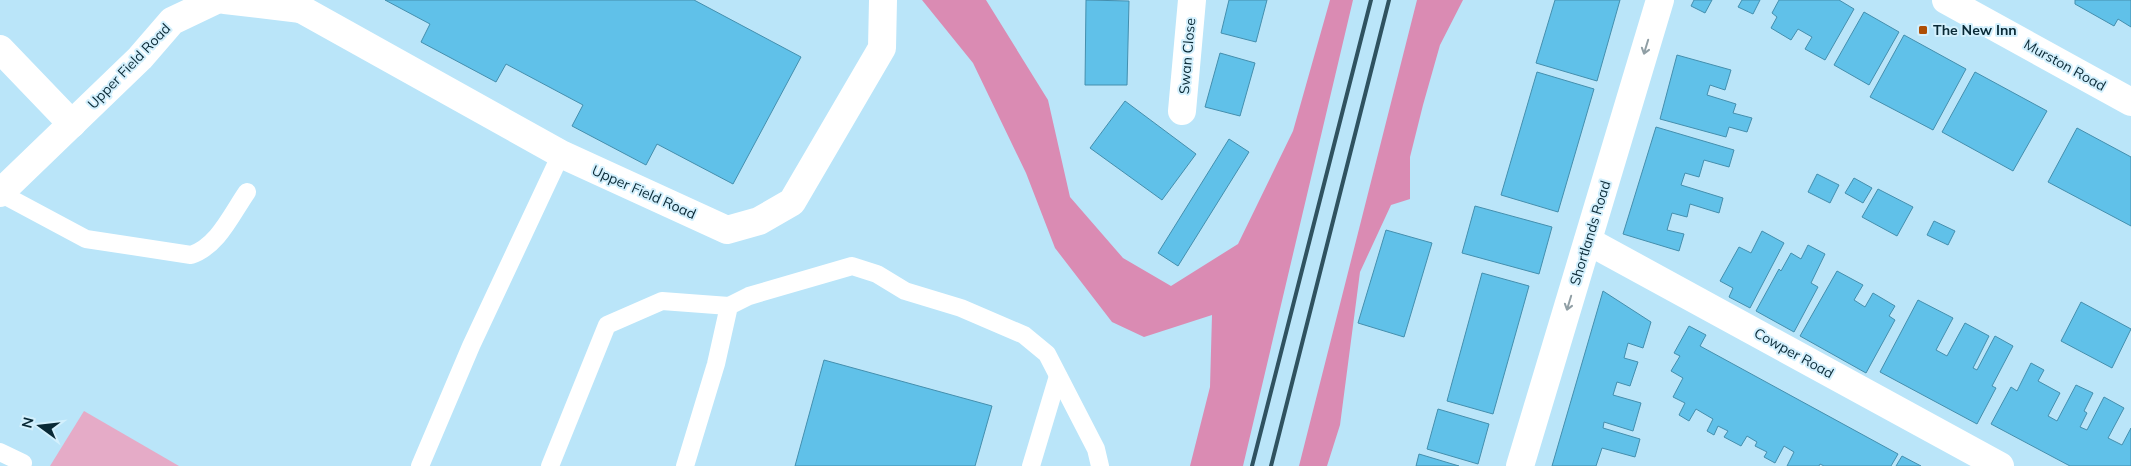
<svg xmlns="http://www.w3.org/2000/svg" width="2131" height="466" font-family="Mulish,sans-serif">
  <rect width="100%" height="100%" fill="#bae5f9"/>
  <path fill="#e5abc7" d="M84,411l95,55h-129z"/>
  <g fill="#da8bb3">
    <path d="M922,0h64l62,100 22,97 53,61 48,28 67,-42 55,-113 37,-131h23l-110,466h-53l20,-79 2,-72 -68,22 -32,-15 -57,-74 -29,-75 -53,-110z"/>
    <path d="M1417,0h46l-23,45 -17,60 -13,52v42l-19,6 -31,67 -20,153 -13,41h-28z"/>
  </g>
  <g fill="#60c1e9" stroke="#448fae">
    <path d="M385,0h309l107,57 -68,127 -76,-40 -11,21 -74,-39 11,-21 -77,-41 -10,18 -75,-40 9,-18z"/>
    <path d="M1086,0l43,1 -2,84h-42z"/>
    <path d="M1229,0h38l-11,42 -35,-9z"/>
    <path d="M1555,0h65l-23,81 -61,-18z"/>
    <path d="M1694,0h18l-7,13 -14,-7z"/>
    <path d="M1742,0h18l-7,14 -15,-7z"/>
    <path d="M1779,0h60l15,9 -29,51 -20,-11 7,-12 -14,-8 -7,11 -20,-12 6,-11 -5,-4z"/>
    <path d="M2075,0h56v27l-13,-8 -4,7 -39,-22z"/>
    <path d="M1864,12l35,20 -30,53 -35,-20z"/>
    <path d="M1904,35l62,34 -33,61 -63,-33z"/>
    <path d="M1220,53l35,10 -15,53 -35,-9z"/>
    <path d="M1677,55l54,15 -6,20 -15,-5 -3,10 29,9 -3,9 19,5 -5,14 -18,-5 -3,10 -66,-18z"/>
    <path d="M1537,72l57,17 -36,123 -57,-17z"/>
    <path d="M1975,72l72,39 -34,60 -71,-39z"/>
    <path d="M1125,101l71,53 -34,46 -72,-52z"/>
    <path d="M1656,127l78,23 -5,17 -25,-7 -5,17 -14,-4 -4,12 42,13 -4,15 -29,-9 -3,13 -15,-4 -5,17 17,4 -5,17 -56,-17z"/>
    <path d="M2077,128l54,29v69l-83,-44z"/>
    <path d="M1229,139l20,13 -71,114 -20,-13z"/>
    <path d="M1817,174l22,11 -9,18 -22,-11z"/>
    <path d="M1854,178l18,10 -9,15 -18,-10z"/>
    <path d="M1878,189l35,18 -16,29 -35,-19z"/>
    <path d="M1475,206l77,21 -13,47 -77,-21z"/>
    <path d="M1934,221l21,10 -7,14 -21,-10z"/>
    <path d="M1386,230l46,13 -28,94 -46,-14z"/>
    <path d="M1762,231l22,12 -34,65 -21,-11 4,-9 -13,-7 19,-34 12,6z"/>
    <path d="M1808,245l17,9 -14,29 7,4 -24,45 -38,-21 23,-42 2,2 10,-18 10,6z"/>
    <path d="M1837,271l26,14 -9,15 11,7 8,-14 22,13 -6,10 6,4 -29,53 -66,-37z"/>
    <path d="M1482,273l47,13 -36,128 -46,-13z"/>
    <path d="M1603,291l48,31 -8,26 -15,-5 -4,15 14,4 -8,24 -13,-4 -4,13 28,8 -8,28 -29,-9 -1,6 37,11 -5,18 -33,-9 -6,18h-44z"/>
    <path d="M1918,300l35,18 -17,32 11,6 18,-33 24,13 -16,32 4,2 18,-34 18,10 -21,40 4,2 -19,36 -97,-52z"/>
    <path d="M2081,302l50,27 -19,39 -51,-27z"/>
    <path d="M1689,326l17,9 -6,11 198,108 -7,12h-67l-4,-2 -1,2h-32l7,-14 -10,-6 -9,17 -11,-6 3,-5 -12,-6 2,-4 -10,-6 -6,10 -17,-9 4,-6 -10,-5 -4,9 -7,-4 6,-12 -17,-10 -7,12 -10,-6 6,-12 -12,-6 10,-19 -12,-7 9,-15 -6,-3z"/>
    <path d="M824,360l168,46 -17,60h-180z"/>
    <path d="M2031,363l13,7 -6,11 22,12 -12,23 9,5 19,-36 17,8 -9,18 3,2 -7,14 7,3 17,-33 20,11 -16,30 14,7 9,-17v38h-61l-79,-42 20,-37 6,4z"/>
    <path d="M1438,409l51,15 -11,40 -51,-15z"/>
    <path d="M1419,454l40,12h-43z"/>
    <path d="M1902,456l19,10h-25z"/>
  </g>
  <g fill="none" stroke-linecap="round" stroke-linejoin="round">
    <g stroke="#fff" stroke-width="18">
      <path d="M0,193l86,46 105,16c27,-9 40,-40 56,-63"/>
      <path d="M0,452l23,11"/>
      <path d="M420,466l51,-120 90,-192"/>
      <path d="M550,466l57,-141 55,-24 67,5"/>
      <path d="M685,466l31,-102 13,-58 20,-10 103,-30 25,8 28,17 56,17 63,27 23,19 49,95 4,17"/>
      <path d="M1031,466l27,-90"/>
    </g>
    <g stroke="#fff" stroke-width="28">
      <path d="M225,0l76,9"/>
      <path d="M292,0l9,9 260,145 166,76 32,-9 33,-19 90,-154 1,-48"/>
      <path d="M1946,0l185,102"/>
      <path d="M0,49l72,75"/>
      <path d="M1182,111l10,-111"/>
      <path d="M0,193l140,-135 32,-37 44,-21"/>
      <path d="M1588,241l412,225"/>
      <path d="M1520,466l140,-466"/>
    </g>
    <g stroke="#2f5260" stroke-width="4">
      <path d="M1252,466l119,-466"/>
      <path d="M1271,466l118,-466"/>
    </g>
  </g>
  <defs><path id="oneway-shaft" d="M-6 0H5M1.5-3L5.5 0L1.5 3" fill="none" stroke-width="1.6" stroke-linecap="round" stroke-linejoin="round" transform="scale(1.25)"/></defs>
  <g stroke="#909fa5">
    <use href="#oneway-shaft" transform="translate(1646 47) rotate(107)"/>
    <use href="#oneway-shaft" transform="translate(1569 303) rotate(107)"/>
  </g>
  <rect fill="#ae4e05" stroke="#d3f0fd" stroke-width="2" x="1918" y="25" width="10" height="10" rx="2.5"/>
  <g text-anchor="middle" stroke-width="4" stroke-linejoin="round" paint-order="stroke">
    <g font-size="14" font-weight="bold" fill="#092936" stroke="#d3f0fd" text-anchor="start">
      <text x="1933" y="35">The New Inn</text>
    </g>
    <g font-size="14" fill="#092936" stroke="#d3f0fd">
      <text transform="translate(1187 56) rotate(-85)" y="5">Swan Close</text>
      <text transform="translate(2065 65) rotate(29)" y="5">Murston Road</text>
      <text transform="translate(129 66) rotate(-46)" y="5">Upper Field Road</text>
      <text transform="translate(644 192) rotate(24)" y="5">Upper Field Road</text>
      <text transform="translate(1590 233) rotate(-73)" y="5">Shortlands Road</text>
      <text transform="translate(1794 353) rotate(29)" y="5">Cowper Road</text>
    </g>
  </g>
  <g transform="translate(40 426) rotate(285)" stroke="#d3f0fd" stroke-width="4" paint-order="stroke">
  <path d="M0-4L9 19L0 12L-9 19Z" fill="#092936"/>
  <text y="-8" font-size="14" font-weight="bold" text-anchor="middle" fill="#092936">N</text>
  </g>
</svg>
